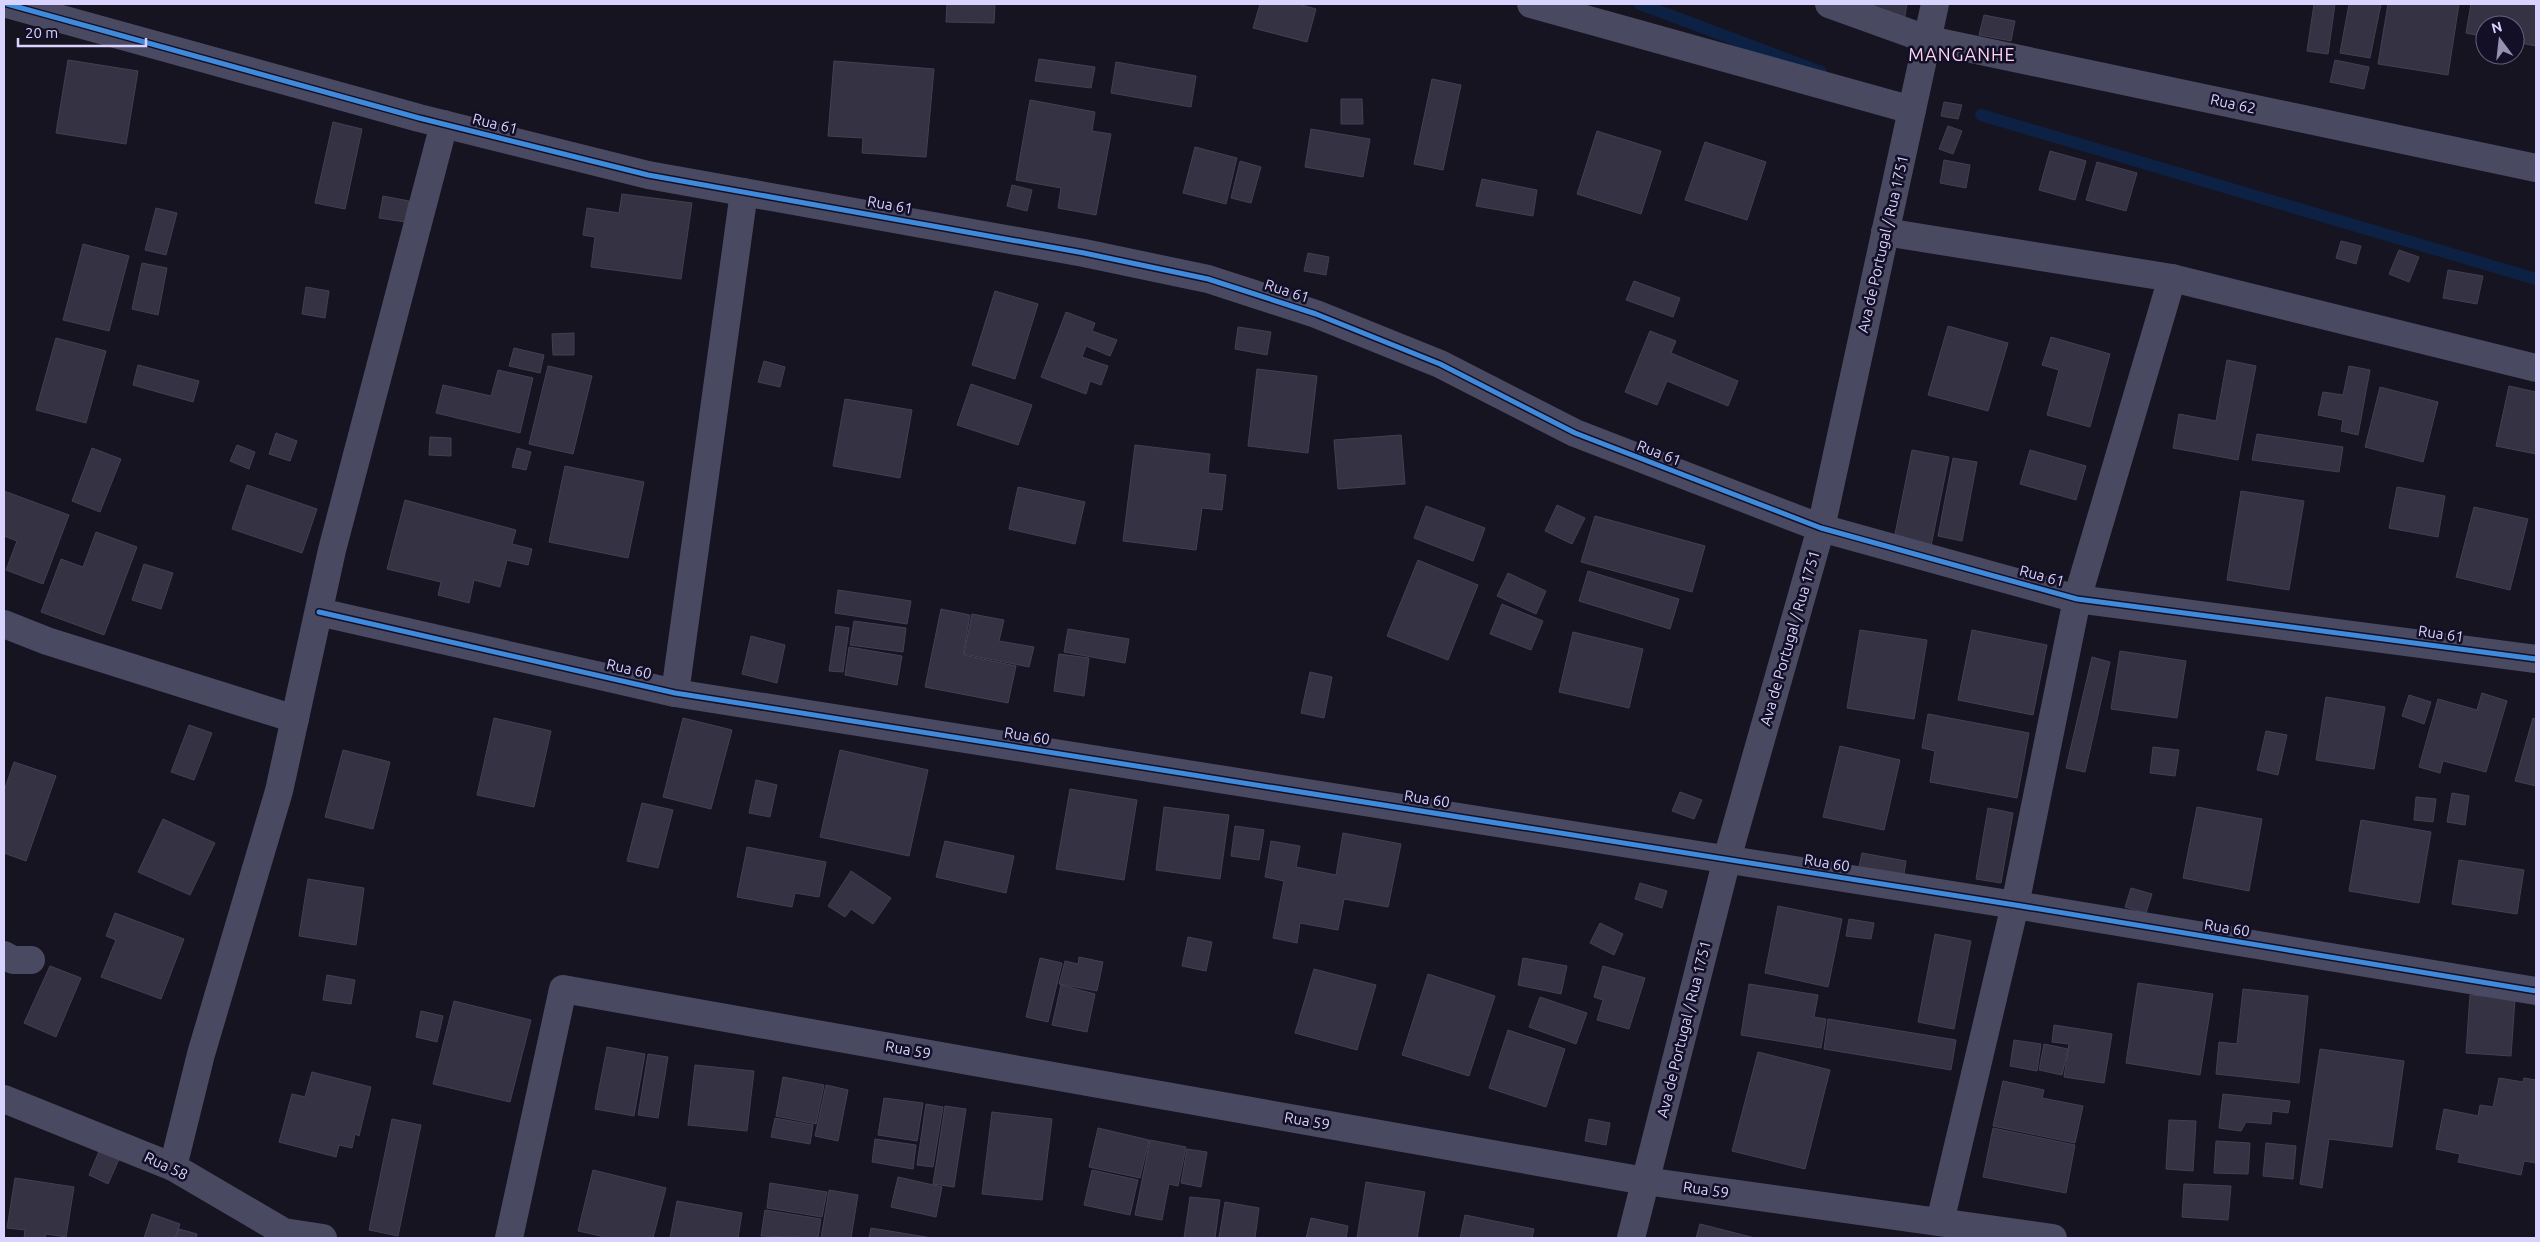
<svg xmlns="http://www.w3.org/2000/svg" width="2540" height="1242" font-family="Ubuntu,sans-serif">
  <rect width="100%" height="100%" fill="#161421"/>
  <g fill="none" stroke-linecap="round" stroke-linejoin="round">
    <g stroke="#0d2144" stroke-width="12">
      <path d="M1640,4l181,68"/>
      <path d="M1981,115l555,164"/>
    </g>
  </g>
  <g fill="#343243" stroke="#433f54">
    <path d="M947,4h48l-1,19 -48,-1z"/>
    <path d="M1260,4h38l18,5 -9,33 -54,-14z"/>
    <path d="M1875,4h32l-3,17 -31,-7z"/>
    <path d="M2314,4h21l-7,50 -21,-3z"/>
    <path d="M2349,4h32l-11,54 -30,-5z"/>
    <path d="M2388,4h71l-11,71 -70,-11z"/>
    <path d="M2471,4h65v42l-21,-4v-17h-30v12l-19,-4z"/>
    <path d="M1984,15l31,6 -4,20 -32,-6z"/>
    <path d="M1039,59l56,8 -4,21 -56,-7z"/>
    <path d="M68,60l70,11 -12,73 -70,-11z"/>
    <path d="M2335,60l34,7 -5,22 -34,-7z"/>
    <path d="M834,61l100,8 -8,88 -64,-4 1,-15 -35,-2z"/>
    <path d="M1116,62l80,14 -5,31 -80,-14z"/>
    <path d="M1432,79l29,6 -18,85 -29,-6z"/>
    <path d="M1341,99h21l1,25h-22z"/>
    <path d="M1030,100l65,12 -3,19 19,3 -15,81 -38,-7 3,-20 -45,-8z"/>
    <path d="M1944,102l18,3 -4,14 -17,-3z"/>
    <path d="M333,122l29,7 -17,80 -30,-6z"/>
    <path d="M1948,126l14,5 -9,23 -14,-5z"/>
    <path d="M1311,129l59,10 -7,38 -58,-10z"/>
    <path d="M1597,131l64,20 -20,63 -64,-20z"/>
    <path d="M1705,142l61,20 -19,58 -62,-20z"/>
    <path d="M1195,147l42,11 -11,46 -43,-11z"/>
    <path d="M2050,151l36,10 -11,39 -36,-10z"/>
    <path d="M1944,160l26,5 -4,23 -26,-5z"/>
    <path d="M1240,161l21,6 -10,36 -20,-5z"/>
    <path d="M2097,162l40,11 -11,38 -40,-11z"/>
    <path d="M1482,179l55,11 -4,26 -57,-10z"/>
    <path d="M1012,185l20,5 -5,21 -20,-5z"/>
    <path d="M622,194l70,9 -11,76 -90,-12 4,-30 -12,-2 4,-27 32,5z"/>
    <path d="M383,196l26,5 -4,21 -26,-4z"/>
    <path d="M156,208l21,5 -11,42 -21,-5z"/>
    <path d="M2341,241l20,5 -5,18 -20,-6z"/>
    <path d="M83,244l46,12 -20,75 -46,-11z"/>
    <path d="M2399,250l20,7 -10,25 -20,-8z"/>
    <path d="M1308,253l21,4 -3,18 -22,-4z"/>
    <path d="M142,263l25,5 -9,47 -26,-6z"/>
    <path d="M2448,270l35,6 -6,28 -34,-6z"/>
    <path d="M1634,281l46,17 -7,19 -47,-17z"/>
    <path d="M306,287l23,4 -4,27 -23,-4z"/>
    <path d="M995,291l43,13 -23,75 -43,-14z"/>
    <path d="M1066,312l29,11 -3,8 25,9 -7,16 -24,-10 -4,11 26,9 -7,19 -11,-4 -4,13 -45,-17z"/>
    <path d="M1948,326l60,17 -20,68 -60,-16z"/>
    <path d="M1238,327l33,5 -4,23 -32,-6z"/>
    <path d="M1650,331l26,10 -5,12 67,28 -10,25 -61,-25 -10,24 -32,-13z"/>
    <path d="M574,333v22h-21l-1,-21z"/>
    <path d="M2051,337l59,17 -20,73 -43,-12 12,-45 -17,-5z"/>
    <path d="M56,338l50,13 -20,72 -50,-13z"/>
    <path d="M514,348l30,7 -4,18 -31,-7z"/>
    <path d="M2227,360l29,6 -18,94 -65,-12 6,-34 37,7z"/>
    <path d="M764,361l21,6 -5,20 -22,-5z"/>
    <path d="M138,365l61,16 -6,21 -60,-17z"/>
    <path d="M548,366l44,10 -19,78 -44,-10z"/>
    <path d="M2349,366l21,4 -12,65 -17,-4 2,-11 -25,-5 5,-23 20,3z"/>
    <path d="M1257,369l60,7 -9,77 -60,-7z"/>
    <path d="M498,370l35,8 -13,55 -84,-20 7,-28 48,11z"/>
    <path d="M971,384l61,21 -14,40 -61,-20z"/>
    <path d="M2509,386l27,6v62l-40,-8z"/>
    <path d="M2380,387l58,15 -15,60 -58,-15z"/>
    <path d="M845,399l67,11 -12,68 -67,-12z"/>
    <path d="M276,433l21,8 -7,20 -21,-7z"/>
    <path d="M2257,434l86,13 -4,25 -87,-12z"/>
    <path d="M1401,435l4,49 -67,5 -4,-49z"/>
    <path d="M430,437l21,1v18l-22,-1z"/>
    <path d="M237,445l18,7 -6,17 -19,-8z"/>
    <path d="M1135,445l75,9 -2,19 18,2 -4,35 -20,-2 -6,42 -73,-9z"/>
    <path d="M92,448l29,11 -21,53 -28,-11z"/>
    <path d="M517,448l14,4 -5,18 -14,-3z"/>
    <path d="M1912,450l37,7 -18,89 -37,-7z"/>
    <path d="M2030,450l56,16 -10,34 -56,-16z"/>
    <path d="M1953,458l24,4 -15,79 -24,-5z"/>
    <path d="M565,466l79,16 -16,76 -79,-16z"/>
    <path d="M247,485l70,24 -15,44 -70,-24z"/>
    <path d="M1018,487l67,15 -10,42 -66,-15z"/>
    <path d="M2397,487l48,9 -7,41 -49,-9z"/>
    <path d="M4,491l65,24 -26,69 -37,-14 11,-29 -13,-5z"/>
    <path d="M2241,491l63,10 -15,89 -62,-10z"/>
    <path d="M405,500l111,30 -4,14 20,5 -4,16 -21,-5 -7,27 -26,-7 -5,23 -31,-8 3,-13 -54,-13z"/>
    <path d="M1557,505l28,13 -13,26 -27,-13z"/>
    <path d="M1426,506l59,22 -12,33 -59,-23z"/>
    <path d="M2474,507l54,12 -18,71 -54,-13z"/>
    <path d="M1595,516l110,30 -13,46 -111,-30z"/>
    <path d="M96,532l41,15 -33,88 -63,-23 20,-53 22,8z"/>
    <path d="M1418,560l60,25 -30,75 -61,-24z"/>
    <path d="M144,564l29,9 -12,36 -29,-9z"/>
    <path d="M1588,571l91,28 -9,30 -91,-28z"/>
    <path d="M1508,573l38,18 -10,23 -39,-18z"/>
    <path d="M838,590l73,11 -4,23 -72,-11z"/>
    <path d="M1502,604l41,17 -12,29 -41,-16z"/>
    <path d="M941,609l29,6 -7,40 53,11 -8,37 -83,-16z"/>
    <path d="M972,614l32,6 -5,21 35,6 -5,20 -65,-13z"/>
    <path d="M854,621l52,7 -3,24 -53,-7z"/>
    <path d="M836,626l13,2 -6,44 -14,-1z"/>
    <path d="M1068,629l61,10 -4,24 -61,-11z"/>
    <path d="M1860,630l67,10 -13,79 -67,-11z"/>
    <path d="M1972,630l75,15 -14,70 -75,-15z"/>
    <path d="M1573,632l70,17 -14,59 -70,-16z"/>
    <path d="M751,636l34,9 -8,38 -35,-9z"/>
    <path d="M849,647l53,9 -5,29 -52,-10z"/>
    <path d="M2120,651l66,10 -9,57 -66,-9z"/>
    <path d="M1059,654l30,4 -5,38 -30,-5z"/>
    <path d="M2092,657l18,5 -25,110 -19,-4z"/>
    <path d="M1310,672l22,5 -8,41 -23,-5z"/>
    <path d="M2482,693l25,8 -21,71 -43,-11 -3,12 -21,-6 19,-68 39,11z"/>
    <path d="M2409,695l22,7 -7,22 -22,-8z"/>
    <path d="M2326,697l59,10 -11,62 -58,-9z"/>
    <path d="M1928,714l101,19 -12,65 -87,-16 5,-31 -13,-3z"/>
    <path d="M494,718l57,13 -17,76 -57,-12z"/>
    <path d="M683,718l49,12 -21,79 -48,-12z"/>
    <path d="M2533,718l3,1v67l-21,-5z"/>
    <path d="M189,725l23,8 -18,47 -23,-8z"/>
    <path d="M2266,731l21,4 -9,40 -21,-5z"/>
    <path d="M1840,746l60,14 -16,70 -61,-13z"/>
    <path d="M2153,747l26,3 -4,26 -25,-3z"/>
    <path d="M343,750l47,12 -17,67 -48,-12z"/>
    <path d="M840,750l88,20 -19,86 -89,-19z"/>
    <path d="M14,762l42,14 -30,85 -22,-8v-62z"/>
    <path d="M756,780l21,5 -7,32 -21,-4z"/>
    <path d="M1070,789l67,11 -13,80 -68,-11z"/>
    <path d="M1680,792l22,8 -8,19 -22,-8z"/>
    <path d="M2452,793l17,3 -4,29 -18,-3z"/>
    <path d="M2416,797l20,2 -3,23 -19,-2z"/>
    <path d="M642,803l31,7 -15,58 -31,-7z"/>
    <path d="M1164,807l65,8 -9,64 -64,-9z"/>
    <path d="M2197,807l65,12 -13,72 -66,-13z"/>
    <path d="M1988,808l25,5 -12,70 -25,-4z"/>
    <path d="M163,819l52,24 -25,52 -52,-23z"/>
    <path d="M2361,820l70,12 -12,71 -70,-12z"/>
    <path d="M1235,826l29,4 -5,30 -28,-4z"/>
    <path d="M1343,833l58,11 -13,63 -44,-8 -6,31 -38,-7 -3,20 -24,-5 11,-57 -19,-4 6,-36 29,5 -4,21 40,8z"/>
    <path d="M945,841l69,15 -8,37 -70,-16z"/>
    <path d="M747,847l79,15 -7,35 -24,-4 -3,14 -55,-10z"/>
    <path d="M1862,853l44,8 -3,19 -45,-8z"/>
    <path d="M2459,860l65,10 -7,44 -65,-10z"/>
    <path d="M851,871l40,27 -18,26 -22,-15 -6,8 -17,-11z"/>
    <path d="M308,879l56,9 -8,57 -57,-9z"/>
    <path d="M1640,883l27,8 -5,17 -27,-9z"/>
    <path d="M2131,888l21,6 -6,19 -21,-6z"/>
    <path d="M1778,906l64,13 -14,68 -63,-14z"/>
    <path d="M115,913l69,26 -23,60 -60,-22 15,-37 -10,-4z"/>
    <path d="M1849,919l25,4 -3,16 -25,-3z"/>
    <path d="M1600,923l23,11 -9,21 -24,-12z"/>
    <path d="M1935,934l36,7 -17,88 -36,-7z"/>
    <path d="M1188,937l24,5 -6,29 -24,-5z"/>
    <path d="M1079,957l24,5 -6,29 -38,-7 6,-23 13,3z"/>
    <path d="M1040,958l22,5 -14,59 -22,-5z"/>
    <path d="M1523,958l44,8 -6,28 -43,-9z"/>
    <path d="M50,966l31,12 -25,59 -32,-14z"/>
    <path d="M1603,966l42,12 -16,51 -32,-9 6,-20 -9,-3z"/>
    <path d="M1314,969l62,16 -19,65 -62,-17z"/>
    <path d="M1428,974l67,22 -26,80 -67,-21z"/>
    <path d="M327,975l28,5 -4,24 -28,-4z"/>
    <path d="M2138,983l75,11 -13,81 -74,-12z"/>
    <path d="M1749,984l69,11 -4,22 12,2 -5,29 -80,-13z"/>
    <path d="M1061,985l34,9 -8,38 -35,-7z"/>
    <path d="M2243,989l65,7 -9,87 -83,-9 3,-32 18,2z"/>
    <path d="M2470,995l45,4 -4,57 -45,-3z"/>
    <path d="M1540,997l47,16 -11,31 -47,-17z"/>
    <path d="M454,1001l77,19 -21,82 -77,-18z"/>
    <path d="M421,1011l22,5 -6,26 -21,-5z"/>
    <path d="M1828,1019l128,21 -5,30 -127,-21z"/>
    <path d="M2054,1025l58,9 -8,49 -40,-6 5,-33 -17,-2z"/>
    <path d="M1508,1030l57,19 -19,58 -57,-19z"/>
    <path d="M2014,1040l27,4 -4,27 -27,-5z"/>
    <path d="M2044,1044l24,5 -6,26 -23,-5z"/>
    <path d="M607,1047l38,7 -11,62 -39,-7z"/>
    <path d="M2320,1049l84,12 -12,86 -63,-8 -7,49 -22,-4z"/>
    <path d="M1758,1052l72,18 -25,99 -73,-18z"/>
    <path d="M648,1054l20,3 -10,61 -20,-3z"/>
    <path d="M695,1065l59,6 -7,60 -59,-6z"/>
    <path d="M312,1072l59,15 -12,49 -4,-2 -3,14 -13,-3 -3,12 -57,-15 13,-48 13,3z"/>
    <path d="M783,1077l41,8 -8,39 -40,-8z"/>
    <path d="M2499,1078l24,4 1,-4 12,2v83l-12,-2 -3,14 -63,-13 2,-8 -24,-5 8,-40 34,7 2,-11 13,2z"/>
    <path d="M2003,1081l41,9 -2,8 41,8 -8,37 -82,-17z"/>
    <path d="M826,1085l22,5 -10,51 -23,-5z"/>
    <path d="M2223,1094l67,7 -2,12 -16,-2 -1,13 -25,-2 -5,9 -22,-3z"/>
    <path d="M884,1098l39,5 -6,38 -39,-6z"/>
    <path d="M926,1104l17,3 -10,60 -16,-2z"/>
    <path d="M945,1106l21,3 -12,78 -21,-3z"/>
    <path d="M992,1112l60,7 -10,81 -60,-6z"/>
    <path d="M775,1118l38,7 -3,19 -39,-7z"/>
    <path d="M392,1119l29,6 -23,111 -29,-6z"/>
    <path d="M1589,1119l21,4 -4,22 -21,-4z"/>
    <path d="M2169,1120l27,1 -3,50 -27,-2z"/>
    <path d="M1098,1128l51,12 -9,38 -51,-11z"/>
    <path d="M1993,1128l82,17 -9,48 -83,-16z"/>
    <path d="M875,1139l41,6 -3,24 -41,-7z"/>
    <path d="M1150,1140l36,7 -8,39 -9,-2 -7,36 -27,-5z"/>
    <path d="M2216,1141l34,2 -2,31 -34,-1z"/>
    <path d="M2266,1143l30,3 -3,33 -30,-3z"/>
    <path d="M100,1149l20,8 -12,27 -19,-9z"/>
    <path d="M1187,1149l20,3 -6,35 -20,-4z"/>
    <path d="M593,1170l73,18 -13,50h-52v-2l-23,-5z"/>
    <path d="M1092,1170l46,10 -8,35 -46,-10z"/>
    <path d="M898,1177l44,10 -6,30 -45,-10z"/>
    <path d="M15,1178l59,9 -8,50 -20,-3 -1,4h-21l1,-8 -18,-2z"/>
    <path d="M1366,1182l59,10 -8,46h-60z"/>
    <path d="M770,1183l57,9 -5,25 -55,-9z"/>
    <path d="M2184,1184l47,2 -3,34 -46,-3z"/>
    <path d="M829,1190l29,5 -7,43h-30z"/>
    <path d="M1190,1197l30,3 -5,38h-31z"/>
    <path d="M677,1201l65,12 -4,25h-68z"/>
    <path d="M1225,1202l34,6 -4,30h-36z"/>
    <path d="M765,1210l56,9 -3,19 -57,-2z"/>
    <path d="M152,1214l28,10 -5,14h-31z"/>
    <path d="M1465,1215l69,14 -2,9h-72z"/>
    <path d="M1311,1218l37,8 -2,12h-40z"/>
    <path d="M1700,1224l55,14h-59z"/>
    <path d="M871,1228l61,10h-63z"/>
    <path d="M179,1229l18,5 -1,4h-20z"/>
  </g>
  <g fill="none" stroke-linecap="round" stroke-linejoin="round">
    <g stroke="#4a4962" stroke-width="28">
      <path d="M7,4l412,114 229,57 436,78 124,26 108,35 124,50 135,69 246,95 256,71 459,60"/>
      <path d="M1531,4l381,106"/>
      <path d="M1829,4l100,36 607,128"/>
      <path d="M1885,232l287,46 364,90"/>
      <path d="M319,612l356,81 1340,212 521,86"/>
      <path d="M4,624l43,17 248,78"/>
      <path d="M675,693l69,-501"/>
      <path d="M4,955l9,5h18"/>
      <path d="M4,1099l169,68 111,65 39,6"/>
      <path d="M173,1167l28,-113 78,-263 53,-241 112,-426"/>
      <path d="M1940,1222l75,-317 62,-306 95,-321"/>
      <path d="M509,1238l54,-249 1082,192 408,57"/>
      <path d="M1631,1238l96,-379 94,-331 114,-524"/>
    </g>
    <defs>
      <g id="cycleway">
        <path d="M7,4l412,114 229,57 436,78 124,26 108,35 124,50 135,69 246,95 256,71 459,60"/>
        <path d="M319,612l356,81 1340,212 521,86"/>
      </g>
    </defs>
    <use href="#cycleway" stroke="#130f26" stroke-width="8"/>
    <use href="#cycleway" stroke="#408adc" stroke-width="5"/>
  </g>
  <g text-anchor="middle" stroke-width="5" stroke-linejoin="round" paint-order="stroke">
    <g font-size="15" fill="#d9d4ff" stroke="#130f26">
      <text transform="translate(2233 104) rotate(12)" y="5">Rua 62</text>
      <text transform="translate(495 124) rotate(14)" y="5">Rua 61</text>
      <text transform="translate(890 205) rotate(10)" y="5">Rua 61</text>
      <text transform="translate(1883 244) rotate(-77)" y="5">Ava de Portugal / Rua 1751</text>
      <text transform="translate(1287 291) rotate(18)" y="5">Rua 61</text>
      <text transform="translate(1659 453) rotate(21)" y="5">Rua 61</text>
      <text transform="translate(2042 576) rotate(15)" y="5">Rua 61</text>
      <text transform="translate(2441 634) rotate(8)" y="5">Rua 61</text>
      <text transform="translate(1790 638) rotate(-74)" y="5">Ava de Portugal / Rua 1751</text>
      <text transform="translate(629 669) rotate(13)" y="5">Rua 60</text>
      <text transform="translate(1027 736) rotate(9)" y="5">Rua 60</text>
      <text transform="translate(1427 799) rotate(9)" y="5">Rua 60</text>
      <text transform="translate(1827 863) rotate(9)" y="5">Rua 60</text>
      <text transform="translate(2227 928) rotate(9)" y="5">Rua 60</text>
      <text transform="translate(1684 1029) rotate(-76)" y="5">Ava de Portugal / Rua 1751</text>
      <text transform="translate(908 1050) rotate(10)" y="5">Rua 59</text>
      <text transform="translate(1307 1121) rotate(10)" y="5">Rua 59</text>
      <text transform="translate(166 1166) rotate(25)" y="5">Rua 58</text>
      <text transform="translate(1706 1190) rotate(8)" y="5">Rua 59</text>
    </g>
    <g font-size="18" letter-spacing="1" fill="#ffd6f0" stroke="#130f26">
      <text x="1962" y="61">MANGANHE</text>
    </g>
  </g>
  <rect width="2540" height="1242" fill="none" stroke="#d9d4ff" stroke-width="10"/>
  <g transform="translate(2500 40) rotate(345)"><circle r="24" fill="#130f26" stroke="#625e7d"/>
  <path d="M0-4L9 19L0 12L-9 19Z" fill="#9591b1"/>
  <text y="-8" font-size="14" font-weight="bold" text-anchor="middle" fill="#d9d4ff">N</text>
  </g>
  <path d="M18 38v8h128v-8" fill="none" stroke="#d9d4ff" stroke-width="2.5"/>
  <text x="25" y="38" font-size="15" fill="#d9d4ff" stroke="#130f26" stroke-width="4" paint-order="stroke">20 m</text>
</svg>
